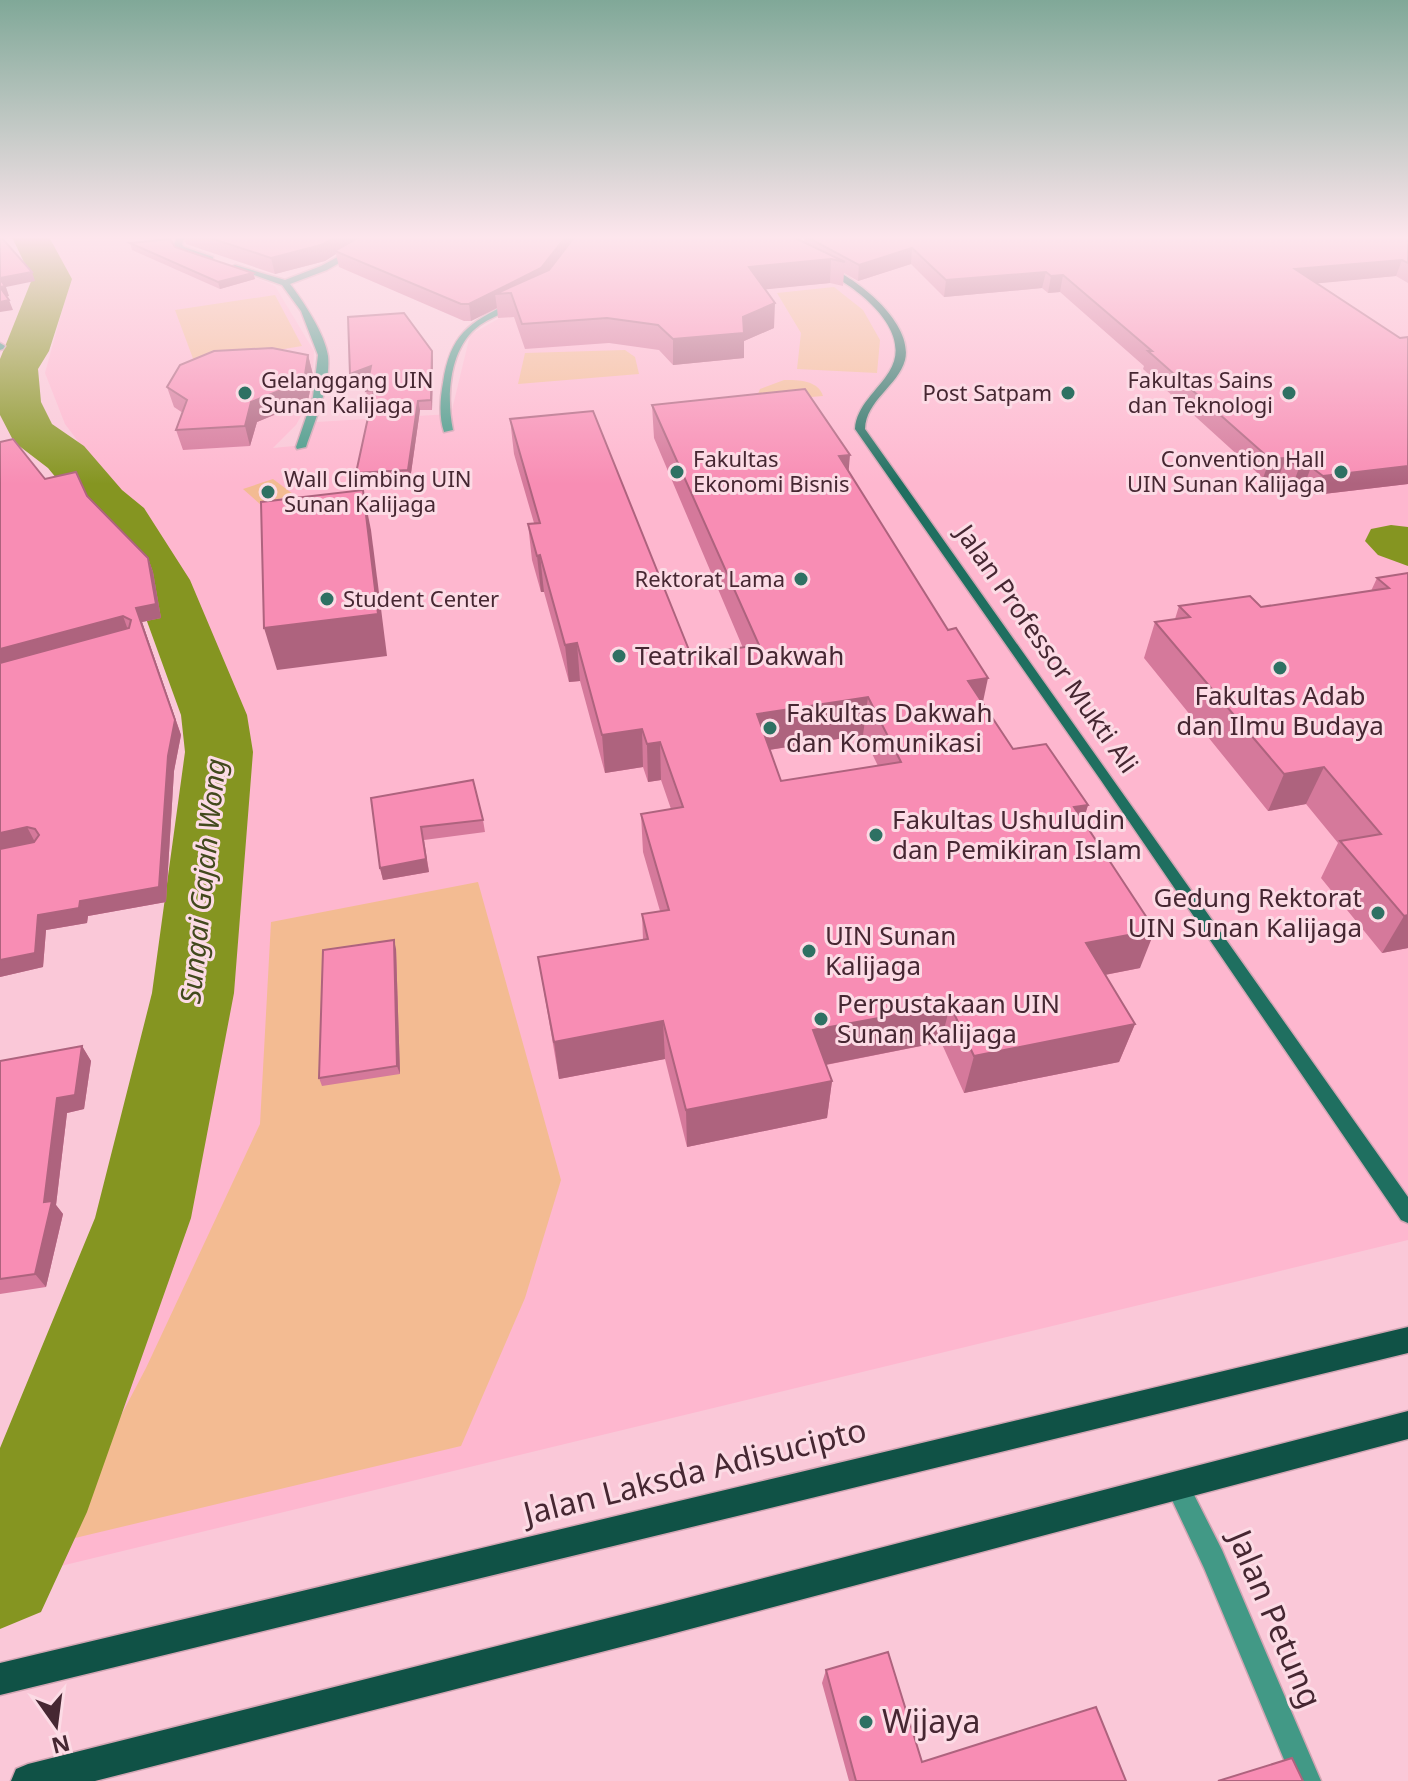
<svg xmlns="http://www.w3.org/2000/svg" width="1408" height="1781" font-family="'Noto Sans',sans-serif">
  <rect width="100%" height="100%" fill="#fac8d8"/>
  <path fill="#feb7cf" d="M51,235h136l-13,9 101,42 39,65 -2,45 -16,29 -23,23 31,-3 12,-23 135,-8 19,-79 80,-46 28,-37 830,-17v1005l-1401,339 128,-264 53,-201 45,-327 -19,-124 -42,-97 -107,-142 -20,-51 20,-73z"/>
  <g fill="#f3bb92">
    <path d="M834,287l29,23 17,30 -3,33 -80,-4 4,-36 -24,-40z"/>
    <path d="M275,295l27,51 -107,18 -20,-54z"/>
    <path d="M625,350l10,7 4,17 -121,10 7,-31z"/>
    <path d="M784,380c14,0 34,0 39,16l-60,5 -5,-7 2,-5z"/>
    <path d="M273,479l20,15 -32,11 -18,-16z"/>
    <path d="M478,882l83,298 -36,118 -64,148 -407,97 92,-175 114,-244 11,-202z"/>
  </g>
  <path fill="#859521" d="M1391,525l17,2v39l-30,-11 -13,-14 6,-12z"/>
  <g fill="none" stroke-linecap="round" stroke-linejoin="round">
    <path fill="#859521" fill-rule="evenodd" d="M11,235h37l24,44 -23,72 -11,18 3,33 11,22 32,22 38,44 22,18 46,72 57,135 6,37 -19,241 -43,225 -104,294 -46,100 -41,17v-181l95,-230 57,-225 33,-241 -4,-37 -49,-135 -29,-52 -19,-16 -36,-44 -34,-26 -14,-27v-56l32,-80z"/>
    <defs>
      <g id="minor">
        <path d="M178,235h8l-4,9 2,3 29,10v4l-35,-10 -4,-7z"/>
        <path d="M378,235h10l-61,35 -37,14c13,17 35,50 38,72 3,28 -13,64 -22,91l-9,2 -1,-2 17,-50 5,-42 -17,-44 -19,-26 -51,-18 4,-2 50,15 36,-14z"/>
        <path d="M511,302l7,2c-11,8 -26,13 -38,21 -31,22 -34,71 -27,105l-9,2c-5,-15 -4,-33 -1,-49 7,-49 26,-60 68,-81z"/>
        <path d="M0,343l5,3 -2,3 -3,1z"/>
        <path d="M1177,1473l8,4 37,73 99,231h-28l-89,-213 -39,-83 4,-8z"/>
      </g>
      <path id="secondary" d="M825,266c30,10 89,57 80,94 -7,26 -39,40 -40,69l543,768v26l-7,-3 -301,-441 -245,-350c1,-23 23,-39 34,-57 27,-42 -35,-87 -67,-102z"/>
      <g id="primary">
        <path d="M1408,1327v26l-1408,342v-32z"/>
        <path d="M1408,1411v28l-752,199 -561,143h-84l5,-12 12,-5 628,-158z"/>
      </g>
    </defs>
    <use href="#minor" stroke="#d2a5b3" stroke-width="3"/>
    <use href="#secondary" stroke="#d2a5b3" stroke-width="3"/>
    <use href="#primary" stroke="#d2a5b3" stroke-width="3"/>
    <use href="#minor" fill="#429986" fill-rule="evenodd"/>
    <use href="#secondary" fill="#1f6f60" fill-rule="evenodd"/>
    <use href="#primary" fill="#105246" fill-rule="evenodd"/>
  </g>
  <g fill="#d5799b" fill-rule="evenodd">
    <path d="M183,235h1225v48l-12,-7 -79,7 83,55 8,-1v147l-93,11 -11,-9 -12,1 -13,-11 -16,2 -120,-109 1,-3 -84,-74 -12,1 -6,-5 -98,9 -33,-33 -53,17 -14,-8 -1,13 -13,-3 -65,6 9,39 -30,13v17l-71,7 -14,-15 -50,-7 -84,6 -11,-32 -16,1 -1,-10 -26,13h-7l-125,-54 -3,-13 -11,7 -50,13 -89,-30zM805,236l-1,6 -7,-3z"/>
    <path d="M130,243l45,4 78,26 2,6 -35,10 -88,-39z"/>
    <path d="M308,355l5,20 -5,26 -51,21 -7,24 -67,4 -7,-20 7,-17 -9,-6 -7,-20z"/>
    <path d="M433,360l-1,50h-12l-10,70 -52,3 -2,-10 16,-73h-4l-2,-9 3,-14 -17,6 -2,-9z"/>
    <path d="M652,405l196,66 135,232 30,46 75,56 -5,16 57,147 -35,7 30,49 -16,38 -155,31 -23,-51 -115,23 6,16 -5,37 -140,29 -22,-88 -106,20 -21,-122 105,-17 -1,-26 18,-3 -17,-59 -2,-38 30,-5 -10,-29 -13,2 -5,-15 -38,6 -25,-92 -11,1 -25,-90h-3l-9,-32 -4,-36 6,-1 -20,-69 -4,-35 181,236 52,-7 -89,-210zM863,735l15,31 -97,15 -12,-31z"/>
    <path d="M45,479l42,17 61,62 5,14 8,46 -19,4 39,113 -7,36 -8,131 -78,14 -1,7 -41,7 -3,37 -43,10z"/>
    <path d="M1408,573v375l-26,5 -61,-75 17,-35 -32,-39 -38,7 -124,-153 11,-36 20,-3 4,-13 82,1 110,-16 6,-13z"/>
    <path d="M371,798l112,22 2,12 -61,8 5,32 -46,8 -3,-12z"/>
    <path d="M396,949l4,125 -78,12 -3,-8z"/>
    <path d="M82,1046l9,15 -7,48 -17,4 -11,92 7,9 -17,73 -46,7v-233z"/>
    <path d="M826,1670l96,92 204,19h-277l-27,-98z"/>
  </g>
  <g fill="#ae637e">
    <path d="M339,235h33l-37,16 1,3 -11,7 -50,13 -4,-16z"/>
    <path d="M567,235h6l1,9 -32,41 -31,8 -16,1 2,14 -26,13 -2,-17z"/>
    <path d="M788,235h18l-19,9z"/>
    <path d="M912,248l-1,16 -53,17 1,-16z"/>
    <path d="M831,259l-1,24 -82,8 1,-24z"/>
    <path d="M1402,260l-6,16 -106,10 5,-17z"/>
    <path d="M32,272l3,9 -29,6 3,9 -5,1 -4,-10v-9z"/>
    <path d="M1046,272l-4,16 -98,9 2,-17z"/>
    <path d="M253,273l2,6 -35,10 -2,-7z"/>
    <path d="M1063,275l-3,17 -12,1 3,-17z"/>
    <path d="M9,300l4,10 -13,2v-10z"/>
    <path d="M775,303l-1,25 -30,13v17l-71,7v-26l70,-22z"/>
    <path d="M432,351l1,9 -1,50 -1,-10z"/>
    <path d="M308,355l5,20 -5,26 -51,21 -7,24 -5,-20 6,-24z"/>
    <path d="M371,366l2,9 -21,8 -2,-9z"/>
    <path d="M418,401l2,9 -10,70 -2,-10z"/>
    <path d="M850,455l-3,35 -8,-34z"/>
    <path d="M1286,458l-7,18 -16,2 7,-19z"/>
    <path d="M1408,466v18l-93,11 8,-19z"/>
    <path d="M1311,467l-7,19 -12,1 7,-19z"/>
    <path d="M363,490l8,40 16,126 -110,14 -13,-42z"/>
    <path d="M540,555l4,37h-3l-4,-36z"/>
    <path d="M148,558l5,14 8,46 -19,4 39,113 -7,36 -8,131 -78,14 -1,7 -41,7 -3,37 -43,10v-17l38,-45 98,-307z"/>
    <path d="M123,616l5,14 -128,36v-17z"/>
    <path d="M577,643l3,38 -11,1 -4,-37z"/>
    <path d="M988,678l-8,38 -12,-35z"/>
    <path d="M868,697l-5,38 -108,17 2,-38z"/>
    <path d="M642,729l1,38 -38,6 -3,-38z"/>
    <path d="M660,742l1,38 -13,2 -1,-38z"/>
    <path d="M1324,767l-18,37 -38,7 16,-37z"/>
    <path d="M1088,805l-12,38 -2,-36z"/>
    <path d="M27,827l8,15 -35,8v-17z"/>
    <path d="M421,827l8,45 -46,8 -3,-12z"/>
    <path d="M1408,915v33l-26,5 22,-37z"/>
    <path d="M1155,930l-15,38 -67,13 13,-38z"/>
    <path d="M394,940l2,9 4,125 -3,-8z"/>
    <path d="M950,1005l-9,37 -132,26 4,-38z"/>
    <path d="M663,1021l2,38 -106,20 -5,-37z"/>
    <path d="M1135,1024l-16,38 -155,31 10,-37z"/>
    <path d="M82,1046l9,15 -7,48 -17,4 -11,92 7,9 -17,73 -11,-13 22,-176z"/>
    <path d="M832,1081l-5,37 -140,29 -1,-37z"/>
  </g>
  <g fill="#f88db4" stroke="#ae637e" stroke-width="2" fill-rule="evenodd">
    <path d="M201,235h138l-18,10 -50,13z"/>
    <path d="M363,235h204l-26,33 -72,36h-8l-126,-53z"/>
    <path d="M576,235h213l56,27 -14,-3 -82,8 26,36 -32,14 1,16 -71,6 -15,-14 -51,-7 -85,6 -11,-31 -16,1 54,-24z"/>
    <path d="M805,235h603v28l-6,-3 -107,9 105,69 8,-1v129l-85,10 -12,-9 -12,1 -13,-10 -16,1 -122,-108h4l-89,-76 -12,1 -5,-4 -100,8 -34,-32 -53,17 -54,-29z"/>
    <path d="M0,236l32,36 -32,6z"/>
    <path d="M170,239l5,8 78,26 -35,9 -88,-39z"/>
    <path d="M0,279l5,7 -5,1 9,13 -9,2z"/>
    <path d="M404,313l28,38 -1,49 -13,1 -10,69 -52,3 18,-83 -8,1 5,-25 -21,8 -2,-57z"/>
    <path d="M272,348l36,7 -4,26 -53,21 -6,24 -69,4 11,-30 -20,-13 13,-22 34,-14z"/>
    <path d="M805,389l45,66 -11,1 109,174 8,-2 32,50 -20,3 45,68 33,-5 42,61 -14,2 81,123 -69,13 49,81 -161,32 -24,-51 -137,25 19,51 -146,29 -23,-89 -109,21 -16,-85 110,-18 -6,-25 27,-4 -28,-96 42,-7 -23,-65 -13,2 -5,-15 -40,6 -25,-92 -12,2 -25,-90 -3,1 -9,-32 12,-1 -30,-104 83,-8 98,244 68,-10 -107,-240zM868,697l33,65 -120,19 -24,-67z"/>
    <path d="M13,439l32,40 31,-7 11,24 61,62 8,46 -20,4 39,112 -7,36 -9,131 -79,14 -1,7 -41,7 -3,38 -35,7v-111l34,-7 5,-7 -4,-6 -8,-2 -27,6v-170l129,-35 2,-8 -8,-4 -123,33v-207z"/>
    <path d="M363,490l15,124 -114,14 -3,-126z"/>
    <path d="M1408,573v342l-4,1 -64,-75 41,-7 -57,-67 -40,7 -129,-152 35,-5 -11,-11 71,-10 11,11 128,-19 -12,-10z"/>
    <path d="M473,780l10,40 -62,7 5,32 -46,9 -9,-70z"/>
    <path d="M394,940l3,126 -78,12 4,-128z"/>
    <path d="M82,1046l-7,49 -18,3 -13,104 8,-1 -17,73 -35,5v-218z"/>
    <path d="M888,1652l34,110 174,-55 30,74h-270l-30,-111z"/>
    <path d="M1292,1758l11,23h-85z"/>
  </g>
  <linearGradient id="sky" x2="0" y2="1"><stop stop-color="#80a898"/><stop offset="0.49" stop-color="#fde6ed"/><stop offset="1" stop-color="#fde6ed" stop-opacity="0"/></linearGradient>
  <rect width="1408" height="484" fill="url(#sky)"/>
  <g fill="#2e7163" stroke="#fcdbe5" stroke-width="3">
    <circle cx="245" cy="393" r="8"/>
    <circle cx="1068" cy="393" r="8"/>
    <circle cx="1289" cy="393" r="8"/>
    <circle cx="677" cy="472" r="8"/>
    <circle cx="1341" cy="472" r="8"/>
    <circle cx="268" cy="492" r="8"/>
    <circle cx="801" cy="579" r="8"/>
    <circle cx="327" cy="599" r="8"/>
    <circle cx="619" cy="656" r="8"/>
    <circle cx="1280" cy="668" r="8"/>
    <circle cx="770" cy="728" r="8"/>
    <circle cx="876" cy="835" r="8"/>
    <circle cx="1378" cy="913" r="8"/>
    <circle cx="809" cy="951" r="8"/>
    <circle cx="821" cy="1019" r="8"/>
    <circle cx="866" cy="1722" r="8"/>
  </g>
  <g text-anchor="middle" stroke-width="6" stroke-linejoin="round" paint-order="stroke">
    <g font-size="22" fill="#462732" stroke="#fcdbe5" text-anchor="start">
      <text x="261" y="388">Gelanggang UIN<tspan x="261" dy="25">Sunan Kalijaga</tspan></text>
      <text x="1273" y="388" text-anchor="end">Fakultas Sains<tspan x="1273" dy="25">dan Teknologi</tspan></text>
      <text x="1052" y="401" text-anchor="end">Post Satpam</text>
      <text x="693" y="467">Fakultas<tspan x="693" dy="25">Ekonomi Bisnis</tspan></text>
      <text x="1325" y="467" text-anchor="end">Convention Hall<tspan x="1325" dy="25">UIN Sunan Kalijaga</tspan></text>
      <text x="284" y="487">Wall Climbing UIN<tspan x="284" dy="25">Sunan Kalijaga</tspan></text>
      <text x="785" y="587" text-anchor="end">Rektorat Lama</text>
      <text x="343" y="607">Student Center</text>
    </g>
    <g font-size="26" fill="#462732" stroke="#fcdbe5">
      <text transform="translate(1047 649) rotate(55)" y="9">Jalan Professor Mukti Ali</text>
    </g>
    <g font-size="26" fill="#462732" stroke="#fcdbe5" text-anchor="start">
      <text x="635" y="665">Teatrikal Dakwah</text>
      <text x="1280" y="705" text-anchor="middle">Fakultas Adab<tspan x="1280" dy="30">dan Ilmu Budaya</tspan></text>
      <text x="786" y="722">Fakultas Dakwah<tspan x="786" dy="30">dan Komunikasi</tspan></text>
      <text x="892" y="829">Fakultas Ushuludin<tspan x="892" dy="30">dan Pemikiran Islam</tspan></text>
      <text x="1362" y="907" text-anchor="end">Gedung Rektorat<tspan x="1362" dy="30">UIN Sunan Kalijaga</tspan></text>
      <text x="825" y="945">UIN Sunan<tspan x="825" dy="30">Kalijaga</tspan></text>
      <text x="837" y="1013">Perpustakaan UIN<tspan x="837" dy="30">Sunan Kalijaga</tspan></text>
    </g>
    <g font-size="28" font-style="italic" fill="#42491d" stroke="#fcdbe5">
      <text transform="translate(203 881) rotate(-84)" y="10">Sungai Gajah Wong</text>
    </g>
    <g font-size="32" fill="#462732" stroke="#fcdbe5">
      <text transform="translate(695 1472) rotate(-14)" y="11">Jalan Laksda Adisucipto</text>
      <text transform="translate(1275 1619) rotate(67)" y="11">Jalan Petung</text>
    </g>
    <g font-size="32" fill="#462732" stroke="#fcdbe5" text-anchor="start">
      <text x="882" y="1733">Wijaya</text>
    </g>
  </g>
  <g transform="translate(56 1725) rotate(166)" stroke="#fcdbe5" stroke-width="6" paint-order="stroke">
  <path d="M0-6L14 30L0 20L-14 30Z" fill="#462732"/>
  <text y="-12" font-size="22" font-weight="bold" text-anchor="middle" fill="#462732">N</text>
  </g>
</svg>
